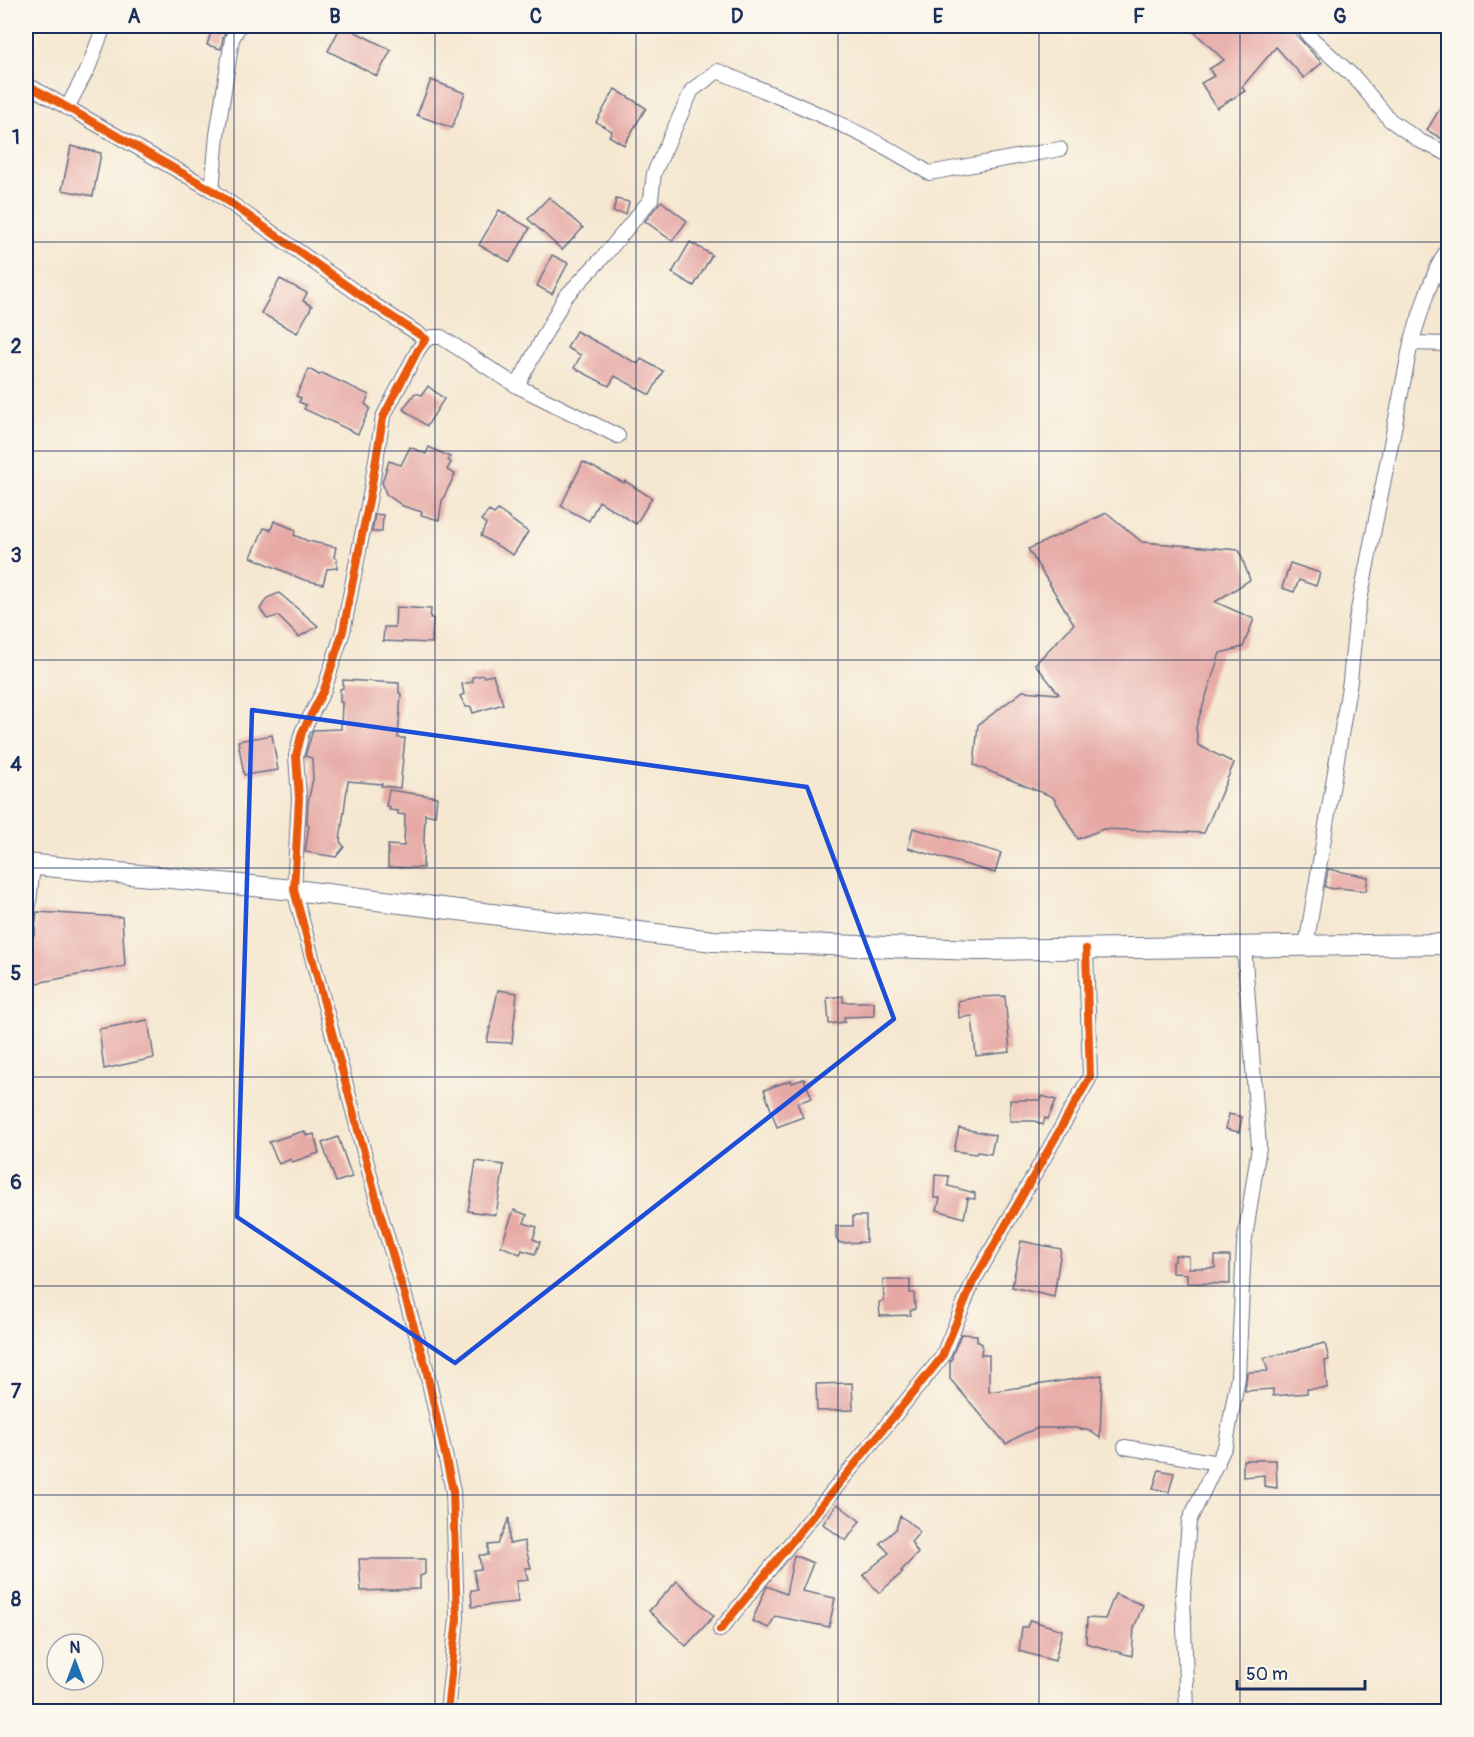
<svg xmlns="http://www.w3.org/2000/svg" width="1474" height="1737" font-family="Pangolin,sans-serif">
  <rect width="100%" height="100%" fill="#fbf7ec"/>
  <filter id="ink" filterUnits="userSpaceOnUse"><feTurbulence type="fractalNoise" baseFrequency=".0167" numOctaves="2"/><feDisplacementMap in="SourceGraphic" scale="12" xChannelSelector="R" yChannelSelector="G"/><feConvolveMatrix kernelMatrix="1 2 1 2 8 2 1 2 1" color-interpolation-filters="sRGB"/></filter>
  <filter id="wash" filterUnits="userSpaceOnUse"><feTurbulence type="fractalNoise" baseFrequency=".008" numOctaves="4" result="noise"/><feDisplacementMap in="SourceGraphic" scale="24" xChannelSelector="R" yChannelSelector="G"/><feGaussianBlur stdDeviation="1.35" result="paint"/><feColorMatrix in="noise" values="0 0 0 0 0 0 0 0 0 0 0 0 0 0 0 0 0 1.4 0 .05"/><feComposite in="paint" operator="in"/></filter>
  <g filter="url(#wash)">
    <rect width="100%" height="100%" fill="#f5e7d0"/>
    <g id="blocks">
      <g fill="#e6a8a4">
        <path d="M213,26h15l-5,11 -2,12 -14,-4z"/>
        <path d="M341,26h3l47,24 -14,26 -49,-25z"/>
        <path d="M1188,26h100l34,37 -18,15 -28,-31 -34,40 3,4 -28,17 -16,-25 13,-7 -5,-7 15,-9z"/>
        <path d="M431,80l34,13 -13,35 -35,-13z"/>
        <path d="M615,89l31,19 -22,37 -15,-9 3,-5 -16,-9z"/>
        <path d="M1449,93v50l-22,-13z"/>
        <path d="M71,146l30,7 -8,43 -31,-6z"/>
        <path d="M549,197l34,31 -21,22 -34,-31z"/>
        <path d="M616,199l13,3 -3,12 -13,-2z"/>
        <path d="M661,201l26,20 -15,20 -27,-20z"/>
        <path d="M499,210l31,18 -20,34 -31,-17z"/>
        <path d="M690,242l22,13 -18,31 -22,-13z"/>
        <path d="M552,255l16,8 -16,31 -15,-8z"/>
        <path d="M280,279l27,14 -4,8 9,5 -15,27 -36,-20z"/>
        <path d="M576,331l62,33 3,-5 22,12 -13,24 -35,-19 -6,10 -35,-18 7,-13 -14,-7z"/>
        <path d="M309,369l10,6 3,-2 47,22 -4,9 5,4 -12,26 -54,-25 2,-4 -7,-3 2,-4 -5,-2z"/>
        <path d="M428,386l16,13 -17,27 -24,-17 12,-16 7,2z"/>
        <path d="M410,447l16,7 3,-7 21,10 -2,3 3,2 -4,8 8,4 -13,27 -3,19 -18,-5 1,-3 -19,-6 -17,-12 -4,-12 7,-21 12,4z"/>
        <path d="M583,462l41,21 1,-2 27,17 -16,26 -37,-23 -10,20 -28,-15z"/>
        <path d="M498,510l30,22 -15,23 -32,-19 5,-12 -5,-4 8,-9 5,3z"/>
        <path d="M1107,513l35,29 97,8 11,30 -35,22 39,17 -11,28 -23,6 -24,74 2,18 36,18 -30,70 -101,-4 -25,10 -25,-42 -79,-32 4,-40 45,-34 36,3 -24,-30 39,-40 -46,-75z"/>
        <path d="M375,514l8,1 -1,17h-10z"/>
        <path d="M274,521l22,9 -2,5 14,6 28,6 -2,10 3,2v9l-10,1 -4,15 -19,-4 -53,-23 13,-29 7,2z"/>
        <path d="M1290,563l30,10 -4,13 -17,-6 -5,12 -12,-4z"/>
        <path d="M279,593l39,33 -19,11 -21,-21 -11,3 -7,-10 7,-11z"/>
        <path d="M396,607l35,2 -1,9h3l-1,25 -49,-2 1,-14h11z"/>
        <path d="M483,675l1,2 9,-2 10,29 -30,9 -2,-6h-5l-6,-11 4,-2 -2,-10 11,-2 -1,-5z"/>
        <path d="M343,680l56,3v10l2,1 -3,44h7l-5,50 -19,-2 1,-2 -34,-3 -8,60 4,6 -8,10 -31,-5 4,-27h-2v-4l1,-19 5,-23 -1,-21 -7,-2 8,-26 28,-1 1,-27h-2v-13l3,-1z"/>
        <path d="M272,735l6,35 -34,5 -6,-34z"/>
        <path d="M389,790l48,7 -2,19 -10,-2 -2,54 -35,-1v-22l16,1 1,-31 -7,-1v-3l-9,-1 1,-3 -4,-1z"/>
        <path d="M913,828l88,25 -6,20 -87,-25z"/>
        <path d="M1328,869l40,8 -2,14 -27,-3 -5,1 -9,-2z"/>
        <path d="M37,912l85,5 3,49 -99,19 1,-45 6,-3 2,-4z"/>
        <path d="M498,990l19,3 -5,50 -25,-1z"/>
        <path d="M843,996v6h31v14l-30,1 1,5 -16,2 -2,-26z"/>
        <path d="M1005,996l5,56 -34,4 -4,-40 -13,2 -1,-17 20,-4z"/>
        <path d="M148,1020l6,38 -50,11 -5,-40z"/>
        <path d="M804,1079l8,19 -15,5 6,14 -26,10 -13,-37 27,-10 1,3z"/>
        <path d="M1042,1096l14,4 -8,19 -3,-1 -2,7 -8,-4h-25v-21h30z"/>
        <path d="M1229,1114l13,3 -3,15 -13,-3z"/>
        <path d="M959,1128l36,7 -4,19 -14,-2 -1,2 -22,-3z"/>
        <path d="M304,1131l3,5 7,-2 5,19 -27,9 -1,-3 -12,5 -10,-22z"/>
        <path d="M338,1137l14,40 -16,5 -14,-39z"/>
        <path d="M476,1161l28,4 -8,50 -28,-4z"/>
        <path d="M935,1175l14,1 -1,10 27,7v6l-9,-1 2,1 -4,19 -27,-8 3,-12h-6z"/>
        <path d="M514,1210l13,5 -3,8 13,4 -4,12 7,3 -5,12 -13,-4 -2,4 -19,-8z"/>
        <path d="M853,1216h13v26l-26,1 -4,-4v-13h17z"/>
        <path d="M1021,1241l40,8 -7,48 -42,-10z"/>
        <path d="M1175,1255l14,1v12h26v-12h15v28l-43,-1v-9l-15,-1v-11l3,-1z"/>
        <path d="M883,1280h27v13h4l1,16 -5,2 1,4 -31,1 -1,-14 5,-1z"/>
        <path d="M961,1334l16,1v6l5,3 -1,11h8v37l113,-17 -2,63 -10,-7 -14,-3h-38l-15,6 -17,10 -56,-65v-18l2,-1v-4z"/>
        <path d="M1325,1343l4,17 -4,1 2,27 -20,1v4l-34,3v-7l-28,2 2,-19 21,-1 -4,-13z"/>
        <path d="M852,1383l1,27 -36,1 -1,-27z"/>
        <path d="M1243,1460h33l1,28 -13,-2v-11l-21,2z"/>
        <path d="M1159,1470l15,3 -5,19 -16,-4z"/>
        <path d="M837,1504l23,17 -14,20 -23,-17z"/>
        <path d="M900,1516l9,6 11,10 -9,10 7,11 -17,18 2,1 -24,21 -16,-18 26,-22 -9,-10 16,-14z"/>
        <path d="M509,1518v26l15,-3 7,27h-6l3,12 -12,1 2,21 -46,5 -1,-17h7l-5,-20 8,-1 -2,-14h9v-10l10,-1z"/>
        <path d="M794,1555l19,8 -11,28 33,7 -6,29 -54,-11 -6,12 -17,-7 15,-35 19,8z"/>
        <path d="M359,1559h66v15l-5,2v13l-59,2z"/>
        <path d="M677,1581l37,35 -28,30 -37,-35z"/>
        <path d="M1115,1594l28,11 -9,23 -2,28 -46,-13 1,-25 18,1z"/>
        <path d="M1030,1620l32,10 -7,31 -36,-10 3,-24h5z"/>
      </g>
    </g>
  </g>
  <g filter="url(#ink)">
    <use href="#blocks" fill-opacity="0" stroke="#676f86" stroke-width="1.5"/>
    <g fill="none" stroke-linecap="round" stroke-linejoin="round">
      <defs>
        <g id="street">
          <path d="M1303,26l6,10 47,43 34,41 30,21 28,13"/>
          <path d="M26,84l186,106 155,110 59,39 -8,11 -35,67 -12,73 -28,141 -19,59 -22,42 -6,24 3,42 -5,92 87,326 44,148 28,127 4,128 -10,93"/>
          <path d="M67,108l22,-42 15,-40"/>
          <path d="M212,190l5,-55 15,-96 7,-13"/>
          <path d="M426,339l6,-2h9l76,49 101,50"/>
          <path d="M1411,343l37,1"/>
          <path d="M517,386l48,-89 40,-42 46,-56 3,-26 38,-83 26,-19c72,31 145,59 211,102l131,-24"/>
          <path d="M26,931l7,-66"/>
          <path d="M1306,946l44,-265 6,-61 55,-277 16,-50 10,-25 11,-20"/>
          <path d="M1125,1447l93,16"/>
          <path d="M720,1630l222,-273 30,-73 118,-207 -4,-128"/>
          <path d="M1187,1712l-4,-116 6,-75 37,-77 12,-67 6,-132 15,-98 -15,-200"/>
        </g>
        <path id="secondary" d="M26,864l268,26 419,51 265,9 470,-6"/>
      </defs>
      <use href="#street" stroke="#676f86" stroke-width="16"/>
      <use href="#secondary" stroke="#676f86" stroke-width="22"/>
      <use href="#street" stroke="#fff" stroke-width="14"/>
      <use href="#secondary" stroke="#fff" stroke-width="20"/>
      <defs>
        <g id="cycleway">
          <path d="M26,84l186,106 155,110 59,39 -8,11 -35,67 -12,73 -28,141 -19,59 -22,42 -6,24 3,42 -5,92 87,326 44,148 28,127 4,128 -10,93"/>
          <path d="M720,1630l222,-273 30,-73 118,-207 -4,-128"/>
        </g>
      </defs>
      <use href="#cycleway" stroke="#fbf7ec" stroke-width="11"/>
      <use href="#cycleway" stroke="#e8590c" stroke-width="8"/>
    </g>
  </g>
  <path fill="none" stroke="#1d4ed8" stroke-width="4.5" stroke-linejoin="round" d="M252,710l555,77 87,232 -439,344 -218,-146z"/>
  <path fill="none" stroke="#1b2f5e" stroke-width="1.5" stroke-opacity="0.55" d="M234,26v1686M435,26v1686M636,26v1686M838,26v1686M1039,26v1686M1240,26v1686M26,242h1422M26,451h1422M26,660h1422M26,868h1422M26,1077h1422M26,1286h1422M26,1495h1422"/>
  <rect width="1474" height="1737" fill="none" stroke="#fbf7ec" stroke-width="66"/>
  <g transform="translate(75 1662)"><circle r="28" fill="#fbf7ec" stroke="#a1a7b3" stroke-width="1.5"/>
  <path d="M0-4.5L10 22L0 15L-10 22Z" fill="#1f6fb2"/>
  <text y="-9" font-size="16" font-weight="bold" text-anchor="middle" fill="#1b2f5e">N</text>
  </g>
  <path d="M1237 1680v9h128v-9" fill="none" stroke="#1b2f5e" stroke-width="3"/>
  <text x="1246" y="1680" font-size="18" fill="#1b2f5e" stroke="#fbf7ec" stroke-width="4.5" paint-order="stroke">50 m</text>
  <rect x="33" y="33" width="1408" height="1671" fill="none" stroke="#1b2f5e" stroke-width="2"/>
  <g font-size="20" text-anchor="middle" font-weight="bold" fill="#1b2f5e">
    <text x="134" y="23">A</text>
    <text x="335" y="23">B</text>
    <text x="536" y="23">C</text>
    <text x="737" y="23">D</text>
    <text x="938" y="23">E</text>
    <text x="1139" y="23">F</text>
    <text x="1340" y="23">G</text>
    <text x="16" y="144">1</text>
    <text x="16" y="353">2</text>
    <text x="16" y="562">3</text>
    <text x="16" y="771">4</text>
    <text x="16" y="980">5</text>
    <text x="16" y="1189">6</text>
    <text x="16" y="1398">7</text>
    <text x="16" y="1606">8</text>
  </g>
</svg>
